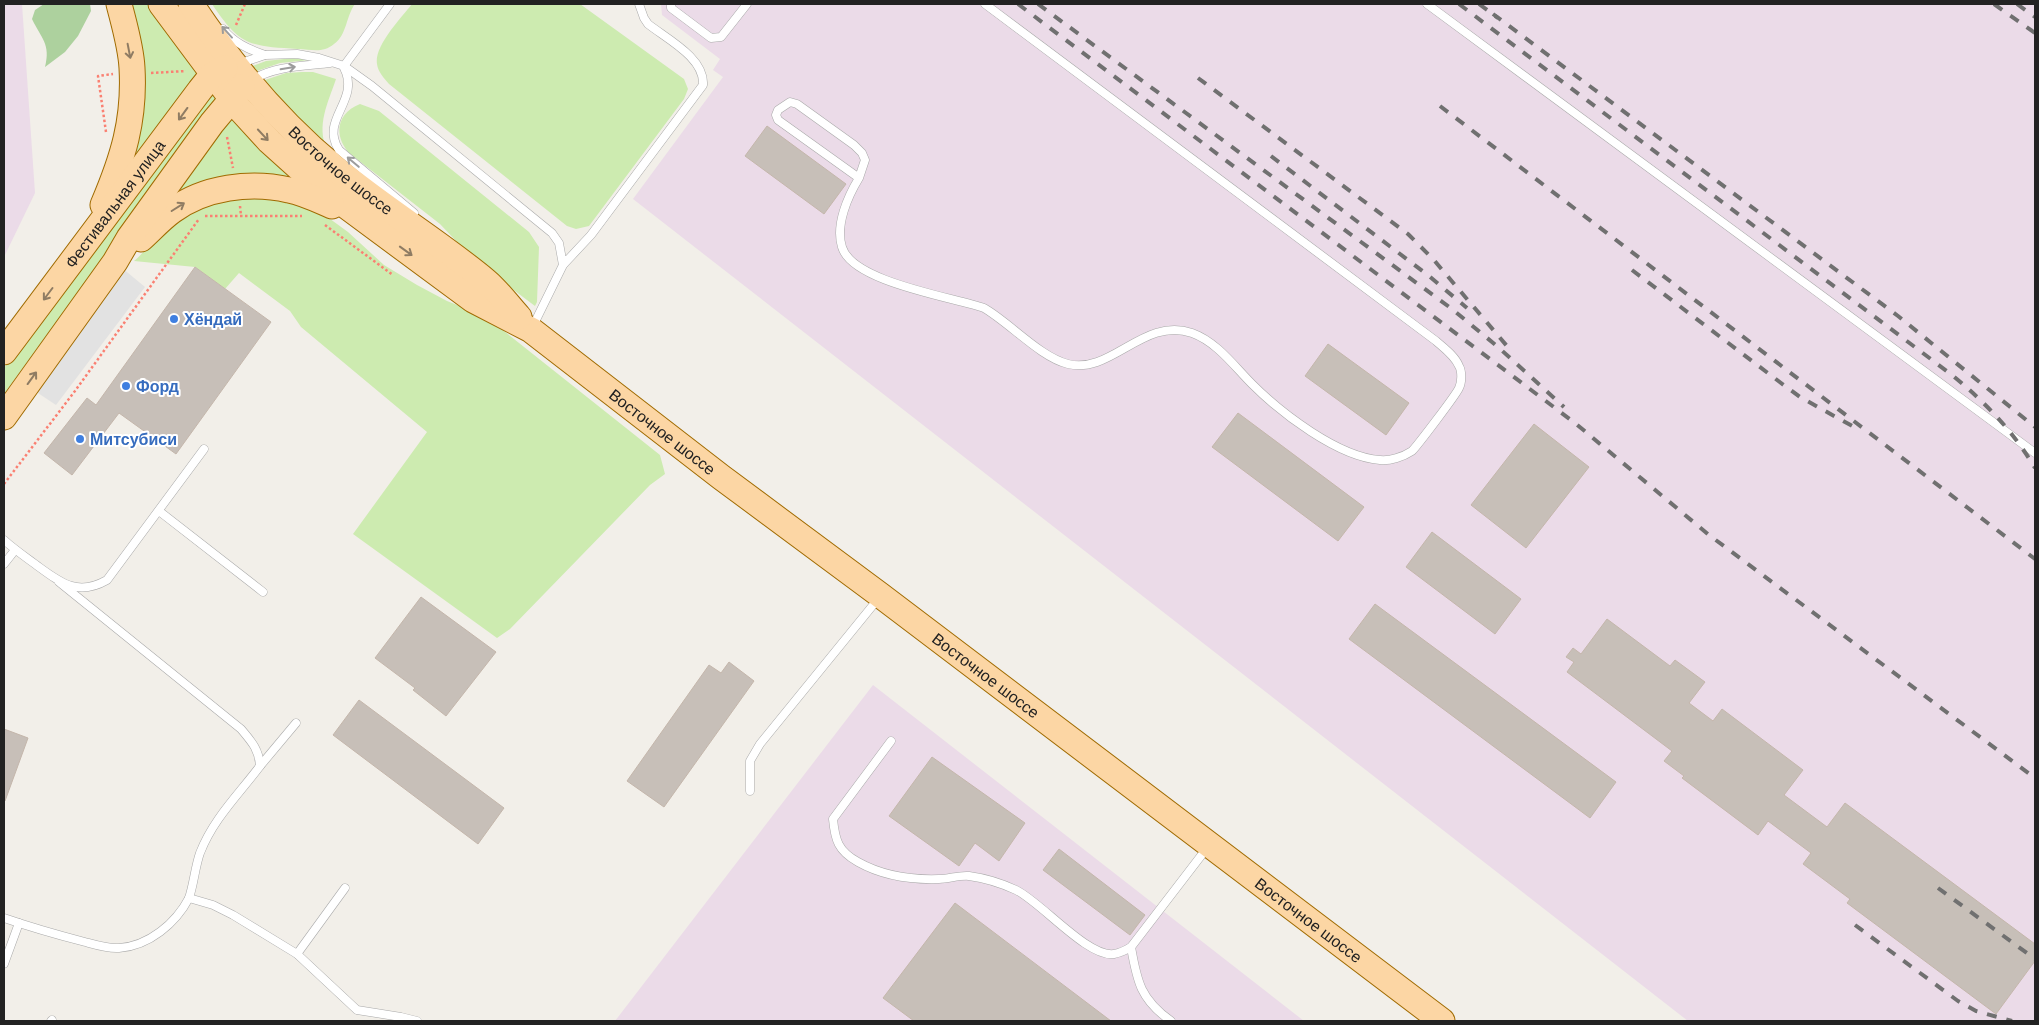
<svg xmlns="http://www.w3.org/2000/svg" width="2039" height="1025" font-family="'DM Sans',sans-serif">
  <rect width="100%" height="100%" fill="#f2efe9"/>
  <g fill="#ebdbe8">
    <path d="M4,4h18l13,189 -31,64z"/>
    <path d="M661,4h1374v1017h-347l-1055,-822 90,-122 -10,-7 7,-11 -58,-44z"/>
    <path d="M873,685l431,336h-689z"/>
  </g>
  <g fill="#cdebb0">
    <path d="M131,4h19l49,70 -72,99z"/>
    <path d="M212,4h143c-9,12 -8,31 -21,40 -12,10 -23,5 -36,5 -49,-3 -58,-3 -86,-45z"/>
    <path d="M412,4h168l104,75 4,10 -4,10 -95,127 -13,3 -9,-3 -178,-142c-5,-6 -11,-12 -12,-20 -3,-18 24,-46 35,-60z"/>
    <path d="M293,58l17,2 -30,3 -26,9 -4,-5 16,-6z"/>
    <path d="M302,72h11l23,7c-8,24 -20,46 -9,71l-68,-68 27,-9z"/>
    <path d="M212,93l5,7 -213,294v-26l201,-271z"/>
    <path d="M360,104l19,7 150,121 10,15 -2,55 -2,4 -59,-44 -36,-38 -91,-71c-16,-18 -12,-40 11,-49z"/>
    <path d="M231,115l69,68 -133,18z"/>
    <path d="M262,197l35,6 29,13 22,16 36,33 33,20 30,16 38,15 175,139 5,19 -15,11 -140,144 -13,9 -144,-104 74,-102 -126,-105 -11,-16 -51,-38 -14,16 -30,-22 -61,-6c8,-6 14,-16 22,-23 34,-31 61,-39 106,-41z"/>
  </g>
  <path fill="#add19e" d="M44,4h46l1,7 -13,25 -13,16 -20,15c6,-23 -4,-29 -13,-48l3,-9z"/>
  <path fill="#e2e2e2" d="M122,268l23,19 -89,118 -24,-16z"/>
  <g fill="#c7bfb8" stroke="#c4b6ab">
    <path d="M767,126l79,58 -22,30 -79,-58z"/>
    <path d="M195,267l76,55 -95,132 -57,-41 -47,62 -28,-22 43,-55 9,7z"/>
    <path d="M1328,344l81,59 -23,32 -81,-59z"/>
    <path d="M1238,413l126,94 -26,34 -126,-94z"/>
    <path d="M1534,424l55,43 -63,81 -55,-43z"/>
    <path d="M1432,532l89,67 -26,35 -89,-67z"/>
    <path d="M421,597l75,55 -50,64 -33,-26 2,-2 -40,-30z"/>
    <path d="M1375,604l241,178 -26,36 -241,-179z"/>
    <path d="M1607,619l63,47 5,-6 30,22 -16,21 24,18 9,-12 81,61 -19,25 43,32 18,-24 190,141v17l-39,53 -149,-111 3,-4 -47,-35 8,-11 -43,-32 -10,14 -76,-57 2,-2 -20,-15 8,-10 -105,-79 7,-10 -8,-5 7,-9 8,6z"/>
    <path d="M729,662l25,19 -90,126 -37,-26 82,-116 12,8z"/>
    <path d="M359,700l145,108 -26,36 -145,-109z"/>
    <path d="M4,729l24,9 -23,63 -1,-1z"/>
    <path d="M932,757l93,66 -26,38 -24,-18 -16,23 -70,-50z"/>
    <path d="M1059,849l86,66 -15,20 -87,-65z"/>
    <path d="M955,903l156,118h-197l-31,-23z"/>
  </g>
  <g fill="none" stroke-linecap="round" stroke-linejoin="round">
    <defs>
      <g id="service">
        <path d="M671,4v4l40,30 10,-1 26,-33"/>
        <path d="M1427,4l608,449"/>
        <path d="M223,29c11,14 25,20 42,26"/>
        <path d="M238,64l27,-9 32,-1 22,4 25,8 28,20 180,147 7,10 4,22 28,-30 112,-150c2,-27 -36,-46 -55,-61l-4,-6 -5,-14"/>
        <path d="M344,66l46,-62"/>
        <path d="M344,68c17,33 -25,51 -5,82l75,63"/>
        <path d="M252,80c22,-14 52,-14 78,-17"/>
        <path d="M859,178l6,-18 -3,-7 -8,-8 -57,-41 -7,-2 -12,8 -2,5 2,5 81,58c-11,18 -24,47 -17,69 10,35 110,50 142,61 26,15 56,49 84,56 43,11 76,-48 124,-31 25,9 42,33 60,51 29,29 86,73 128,76 10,1 23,-3 32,-9 5,-5 44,-56 47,-63 3,-6 3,-17 0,-22 -4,-10 -15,-18 -23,-25l-451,-337"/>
        <path d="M533,326l30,-61"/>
        <path d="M159,511l104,81"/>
        <path d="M4,540c11,10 23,18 35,27 23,17 40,29 68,13l97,-131"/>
        <path d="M4,564l11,-14"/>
        <path d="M59,582l182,147c10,12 18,20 19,37 -21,28 -47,53 -60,87 -5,14 -6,30 -11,45"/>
        <path d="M891,741l-58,78c2,21 5,32 25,43 25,14 52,18 81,17 10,0 20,-4 30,-3 15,2 34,8 47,14 25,12 72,68 98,64 6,-1 12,-4 17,-7l76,-99"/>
        <path d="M260,766l36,-43"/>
        <path d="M750,791v-30l10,-17 118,-145"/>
        <path d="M4,918c26,9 54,17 81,24 11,3 24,7 34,6 30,-2 57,-25 70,-50l24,7 20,10 64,39 60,56 44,7 16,4"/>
        <path d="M1131,947c6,35 10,53 40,74"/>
        <path d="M297,954l48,-66"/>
        <path d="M4,964l15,-41"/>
        <path d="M51,1021l1,-1"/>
      </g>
      <g id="primary">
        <path id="s1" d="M161,4l76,102 32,35 50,45 154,114 58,30 190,147 159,118 562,426"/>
        <path id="s2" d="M191,4c41,62 87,117 145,165 48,40 102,72 150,112 12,10 22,24 33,36"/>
        <path d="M103,205c20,-47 32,-85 29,-137 -1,-21 -8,-44 -13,-64"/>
        <path d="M141,239c10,-9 20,-20 31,-28 32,-24 79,-30 117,-21 15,3 29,10 43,16"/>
        <path id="s3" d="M4,352l196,-262 12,-15 13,-7"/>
        <path d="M4,417l111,-155 14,-24 83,-115 30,-36"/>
      </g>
    </defs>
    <use href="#service" stroke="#a9a9a9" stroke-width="9"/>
    <use href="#primary" stroke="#a06b00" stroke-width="27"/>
    <g stroke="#fa8072" stroke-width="2.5" stroke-dasharray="2.5 2.5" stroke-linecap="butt">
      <path d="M236,25l9,-21"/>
      <path d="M151,73l35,-2"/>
      <path d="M106,132l-8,-56 15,-2"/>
      <path d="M227,137l6,31"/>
      <path d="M240,206l1,10"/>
      <path d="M205,216h97"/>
      <path d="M325,225l68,50"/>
      <path d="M4,484l71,-93 124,-172"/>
    </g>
    <use href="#service" stroke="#fff" stroke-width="8"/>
    <use href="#primary" stroke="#fcd6a4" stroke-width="25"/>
    <g stroke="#707070" stroke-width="4" stroke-dasharray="10 10" stroke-linecap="butt">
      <path d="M1018,4l557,419 134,112 326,243"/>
      <path d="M1038,4l414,305 46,38 66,60"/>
      <path d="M1459,4l493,371c34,28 61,56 83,93"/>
      <path d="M1479,4l19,14"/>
      <path d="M1994,4l41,29"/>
      <path d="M2017,4l18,13"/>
      <path d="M1493,14l405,302 137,111"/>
      <path d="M1198,78l210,156 25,25 79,93"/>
      <path d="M1440,106l595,453"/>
      <path d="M1271,156l158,120 38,32"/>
      <path d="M1632,270l149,113 19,14 54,30"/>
      <path d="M1938,888l97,71"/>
      <path d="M1855,925l103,76 18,10 36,10"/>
    </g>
  </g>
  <defs><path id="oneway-shaft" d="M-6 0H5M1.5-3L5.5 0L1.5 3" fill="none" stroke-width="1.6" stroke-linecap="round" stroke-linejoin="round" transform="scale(1.25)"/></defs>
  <g stroke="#9c9c9c">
    <use href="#oneway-shaft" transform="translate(227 32) rotate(-132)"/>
    <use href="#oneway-shaft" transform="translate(288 68) rotate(-9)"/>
    <use href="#oneway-shaft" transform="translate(353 162) rotate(-140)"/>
  </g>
  <g stroke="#8f7c63">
    <use href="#oneway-shaft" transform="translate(129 51) rotate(79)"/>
    <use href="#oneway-shaft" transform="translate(183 114) rotate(126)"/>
    <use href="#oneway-shaft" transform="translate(263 135) rotate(47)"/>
    <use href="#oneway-shaft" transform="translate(178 207) rotate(-32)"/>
    <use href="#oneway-shaft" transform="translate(406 251) rotate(36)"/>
    <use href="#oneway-shaft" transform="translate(48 294) rotate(127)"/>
    <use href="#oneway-shaft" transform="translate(32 378) rotate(-54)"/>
  </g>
  <g fill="#3f7fe0" stroke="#fff" stroke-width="2">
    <circle cx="174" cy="319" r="5"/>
    <circle cx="126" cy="386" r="5"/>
    <circle cx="80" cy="439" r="5"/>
  </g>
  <g text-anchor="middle" stroke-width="4" stroke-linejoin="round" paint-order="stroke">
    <g font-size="16" fill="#222" stroke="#fff">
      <text dy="6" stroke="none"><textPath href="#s2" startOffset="225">Восточное шоссе</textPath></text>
      <text dy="6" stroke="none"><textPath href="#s3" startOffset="185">Фестивальная улица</textPath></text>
      <text dy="6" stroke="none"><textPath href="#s1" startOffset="665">Восточное шоссе</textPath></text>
      <text dy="6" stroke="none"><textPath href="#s1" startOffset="1070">Восточное шоссе</textPath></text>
      <text dy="6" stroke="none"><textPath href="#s1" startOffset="1475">Восточное шоссе</textPath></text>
    </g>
    <g font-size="16" font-weight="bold" fill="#366cbe" stroke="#fff" text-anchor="start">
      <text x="184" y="325">Хёндай</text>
      <text x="136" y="392">Форд</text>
      <text x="90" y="445">Митсубиси</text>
    </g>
  </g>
  <rect width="2039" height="1025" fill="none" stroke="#222222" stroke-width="10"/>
</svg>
